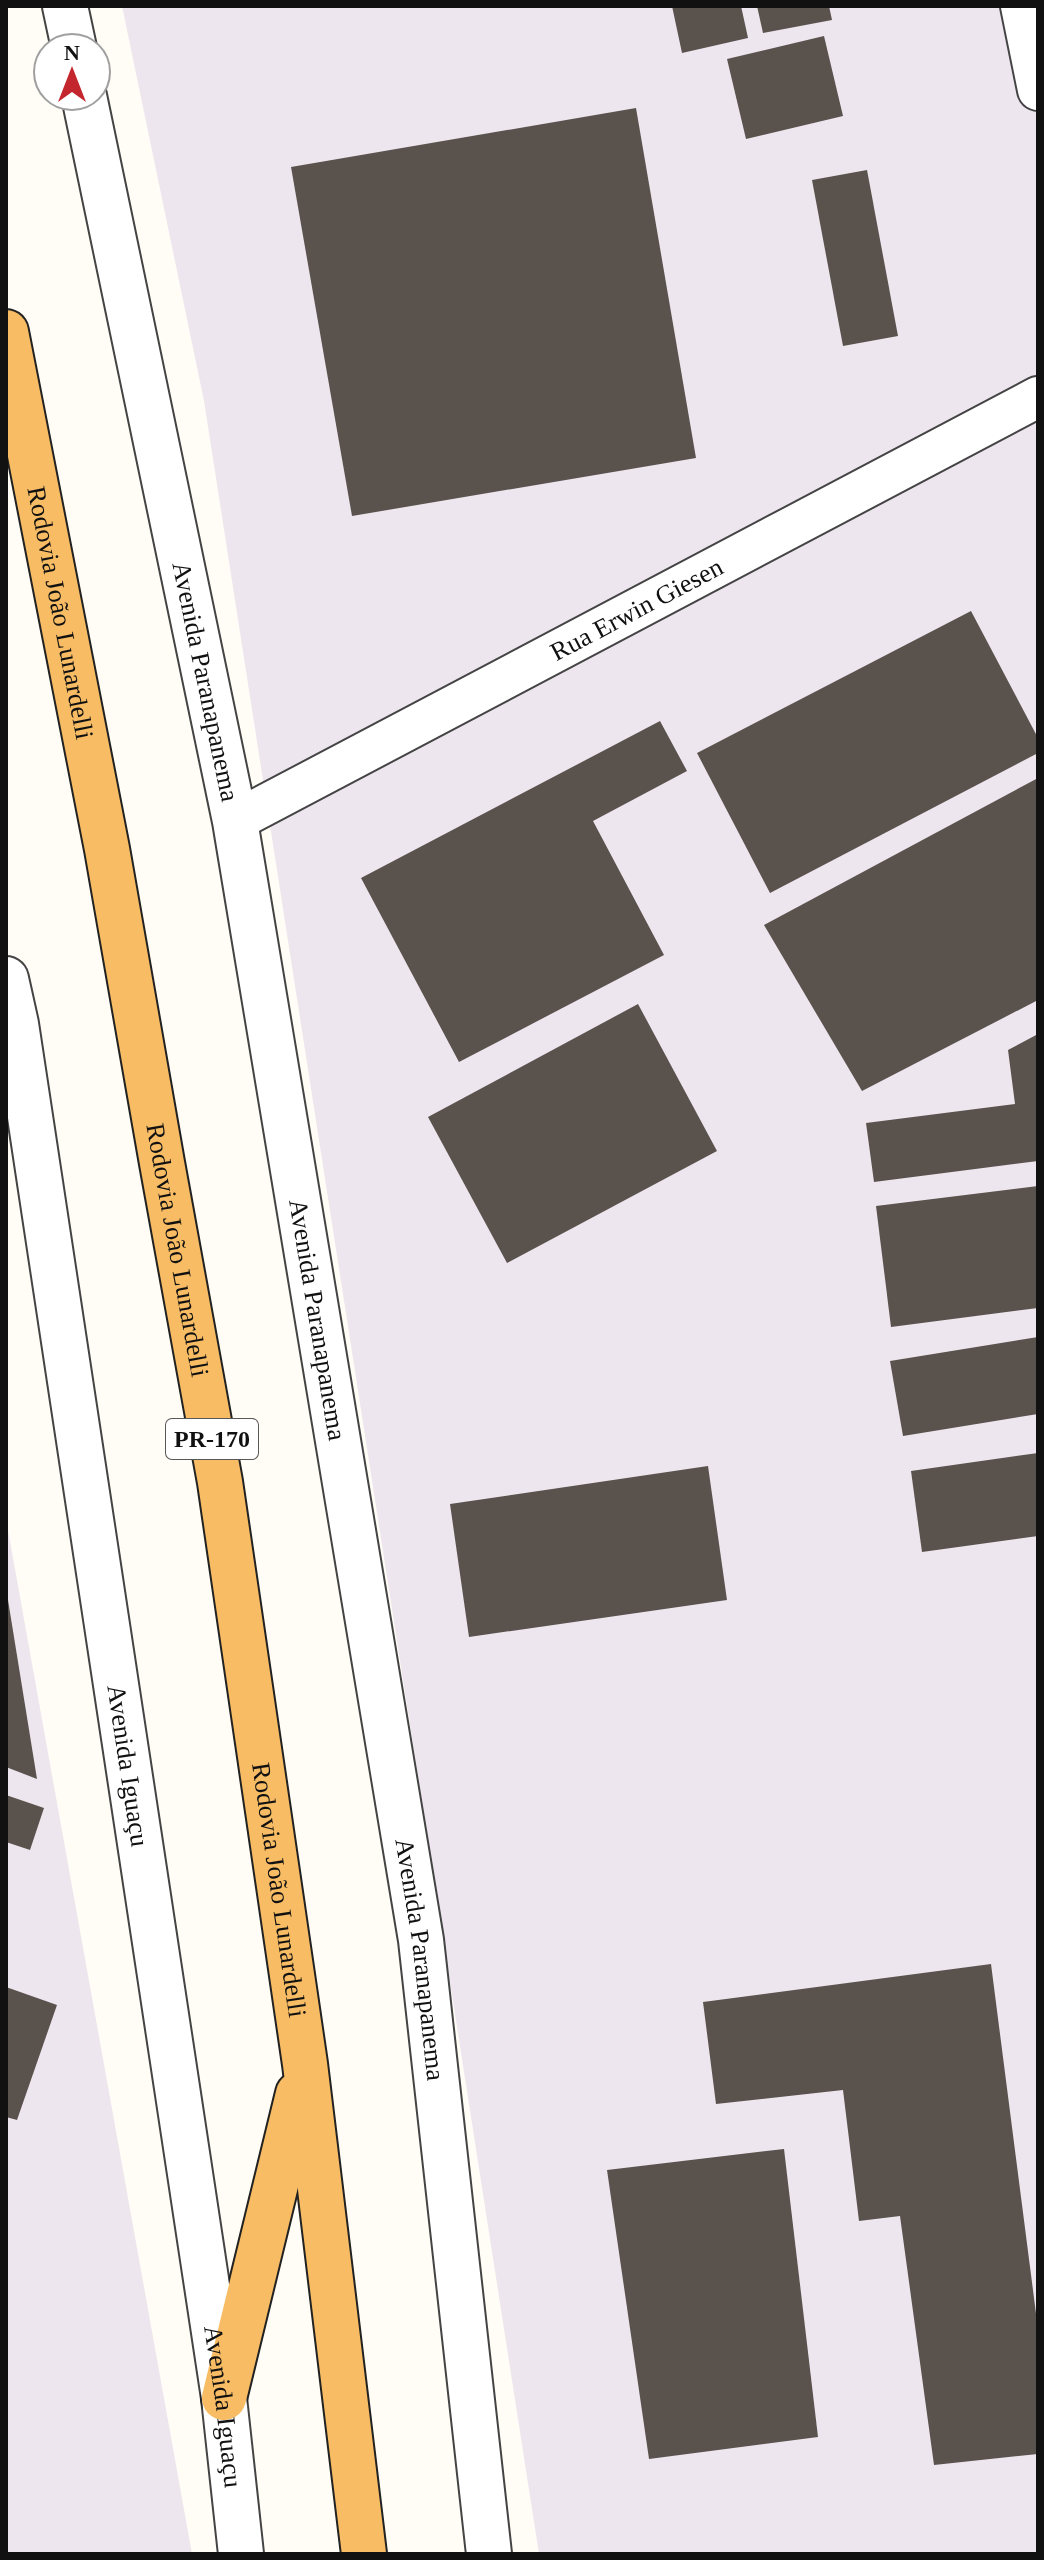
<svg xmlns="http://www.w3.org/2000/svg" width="1044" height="2560" font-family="'Times New Roman',serif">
  <rect width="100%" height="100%" fill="#fffdf5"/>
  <g fill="#eee6ef">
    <path d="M122,6h916v2548h-499l-335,-2153z"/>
    <path d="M6,1519l186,1035h-186z"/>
  </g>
  <g fill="#5a524d">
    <path d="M672,6h69l7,32 -66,15z"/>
    <path d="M757,6h72l3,14 -69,13z"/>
    <path d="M824,36l19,80 -97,23 -19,-80z"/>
    <path d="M636,108l60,350 -344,58 -61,-349z"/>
    <path d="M867,170l31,166 -55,10 -31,-166z"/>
    <path d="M971,611l67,127v15l-268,140 -73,-140z"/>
    <path d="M660,721l27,50 -94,50 71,134 -205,107 -98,-184z"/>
    <path d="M1038,778v222l-176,91 -98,-166z"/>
    <path d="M638,1004l79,147 -210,112 -79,-146z"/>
    <path d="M1038,1034v127l-164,21 -8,-59 149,-19 -7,-54z"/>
    <path d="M1038,1186v122l-147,19 -15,-121z"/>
    <path d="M1038,1337v77l-135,22 -13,-75z"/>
    <path d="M1038,1453v83l-116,16 -11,-81z"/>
    <path d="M708,1466l19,134 -258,37 -19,-133z"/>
    <path d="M6,1600h2l29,179 -31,-12z"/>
    <path d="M6,1795l38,13 -14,42 -24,-8z"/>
    <path d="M991,1964l47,365v125l-104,11 -34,-249 -41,5 -16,-131 -127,14 -13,-102z"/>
    <path d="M6,1987l51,18 -40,115 -11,-3z"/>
    <path d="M784,2149l34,288 -169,22 -42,-289z"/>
  </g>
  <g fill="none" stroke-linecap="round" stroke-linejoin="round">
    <defs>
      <g id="minor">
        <path d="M1021,6l17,84"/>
        <path id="s1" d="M235,821l803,-424"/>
      </g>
      <g id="tertiary">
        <path d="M65,6l9,42"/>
        <path id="s2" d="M84,96l151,725 186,1119 68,614"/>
        <path id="s3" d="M6,979l10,45 208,1374 17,156"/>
      </g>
      <g id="trunk">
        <path id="s4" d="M6,332l101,517 55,314 58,319 85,582 59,490"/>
        <path d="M224,2398l74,-304"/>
      </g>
    </defs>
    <use href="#minor" stroke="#444" stroke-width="44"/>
    <use href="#tertiary" stroke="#444" stroke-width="48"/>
    <use href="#trunk" stroke="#222" stroke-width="48"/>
    <use href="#minor" stroke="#fff" stroke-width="40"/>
    <use href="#tertiary" stroke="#fff" stroke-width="44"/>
    <use href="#trunk" stroke="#f7bc64" stroke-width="44"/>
  </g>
  <g text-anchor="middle" stroke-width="8" stroke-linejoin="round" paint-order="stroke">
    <rect fill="#fff" stroke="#585858" stroke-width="2" x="166" y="1419" width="92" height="40" rx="6"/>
    <g font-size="24" font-weight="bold" fill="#111">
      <text x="212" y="1447">PR-170</text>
    </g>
    <g font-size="26" fill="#111" stroke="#fff">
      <text dy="9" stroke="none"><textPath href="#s1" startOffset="454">Rua Erwin Giesen</textPath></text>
      <text dy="9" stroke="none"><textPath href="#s4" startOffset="286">Rodovia João Lunardelli</textPath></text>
      <text dy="9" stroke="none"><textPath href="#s2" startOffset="598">Avenida Paranapanema</textPath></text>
      <text dy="9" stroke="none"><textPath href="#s4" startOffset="934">Rodovia João Lunardelli</textPath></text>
      <text dy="9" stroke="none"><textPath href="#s2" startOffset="1246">Avenida Paranapanema</textPath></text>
      <text dy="9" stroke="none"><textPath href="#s3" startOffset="796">Avenida Iguaçu</textPath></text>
      <text dy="9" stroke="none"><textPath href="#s4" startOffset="1582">Rodovia João Lunardelli</textPath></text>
      <text dy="9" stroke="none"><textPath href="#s2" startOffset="1894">Avenida Paranapanema</textPath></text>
      <text dy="9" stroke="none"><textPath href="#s3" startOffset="1444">Avenida Iguaçu</textPath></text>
    </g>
  </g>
  <rect width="1044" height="2560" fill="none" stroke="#111111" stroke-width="16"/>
  <g transform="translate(72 72)"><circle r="38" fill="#ffffff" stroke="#a0a0a0" stroke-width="2"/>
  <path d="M0-6L14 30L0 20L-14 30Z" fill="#c4262e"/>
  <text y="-12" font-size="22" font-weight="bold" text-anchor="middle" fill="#111111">N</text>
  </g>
</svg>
